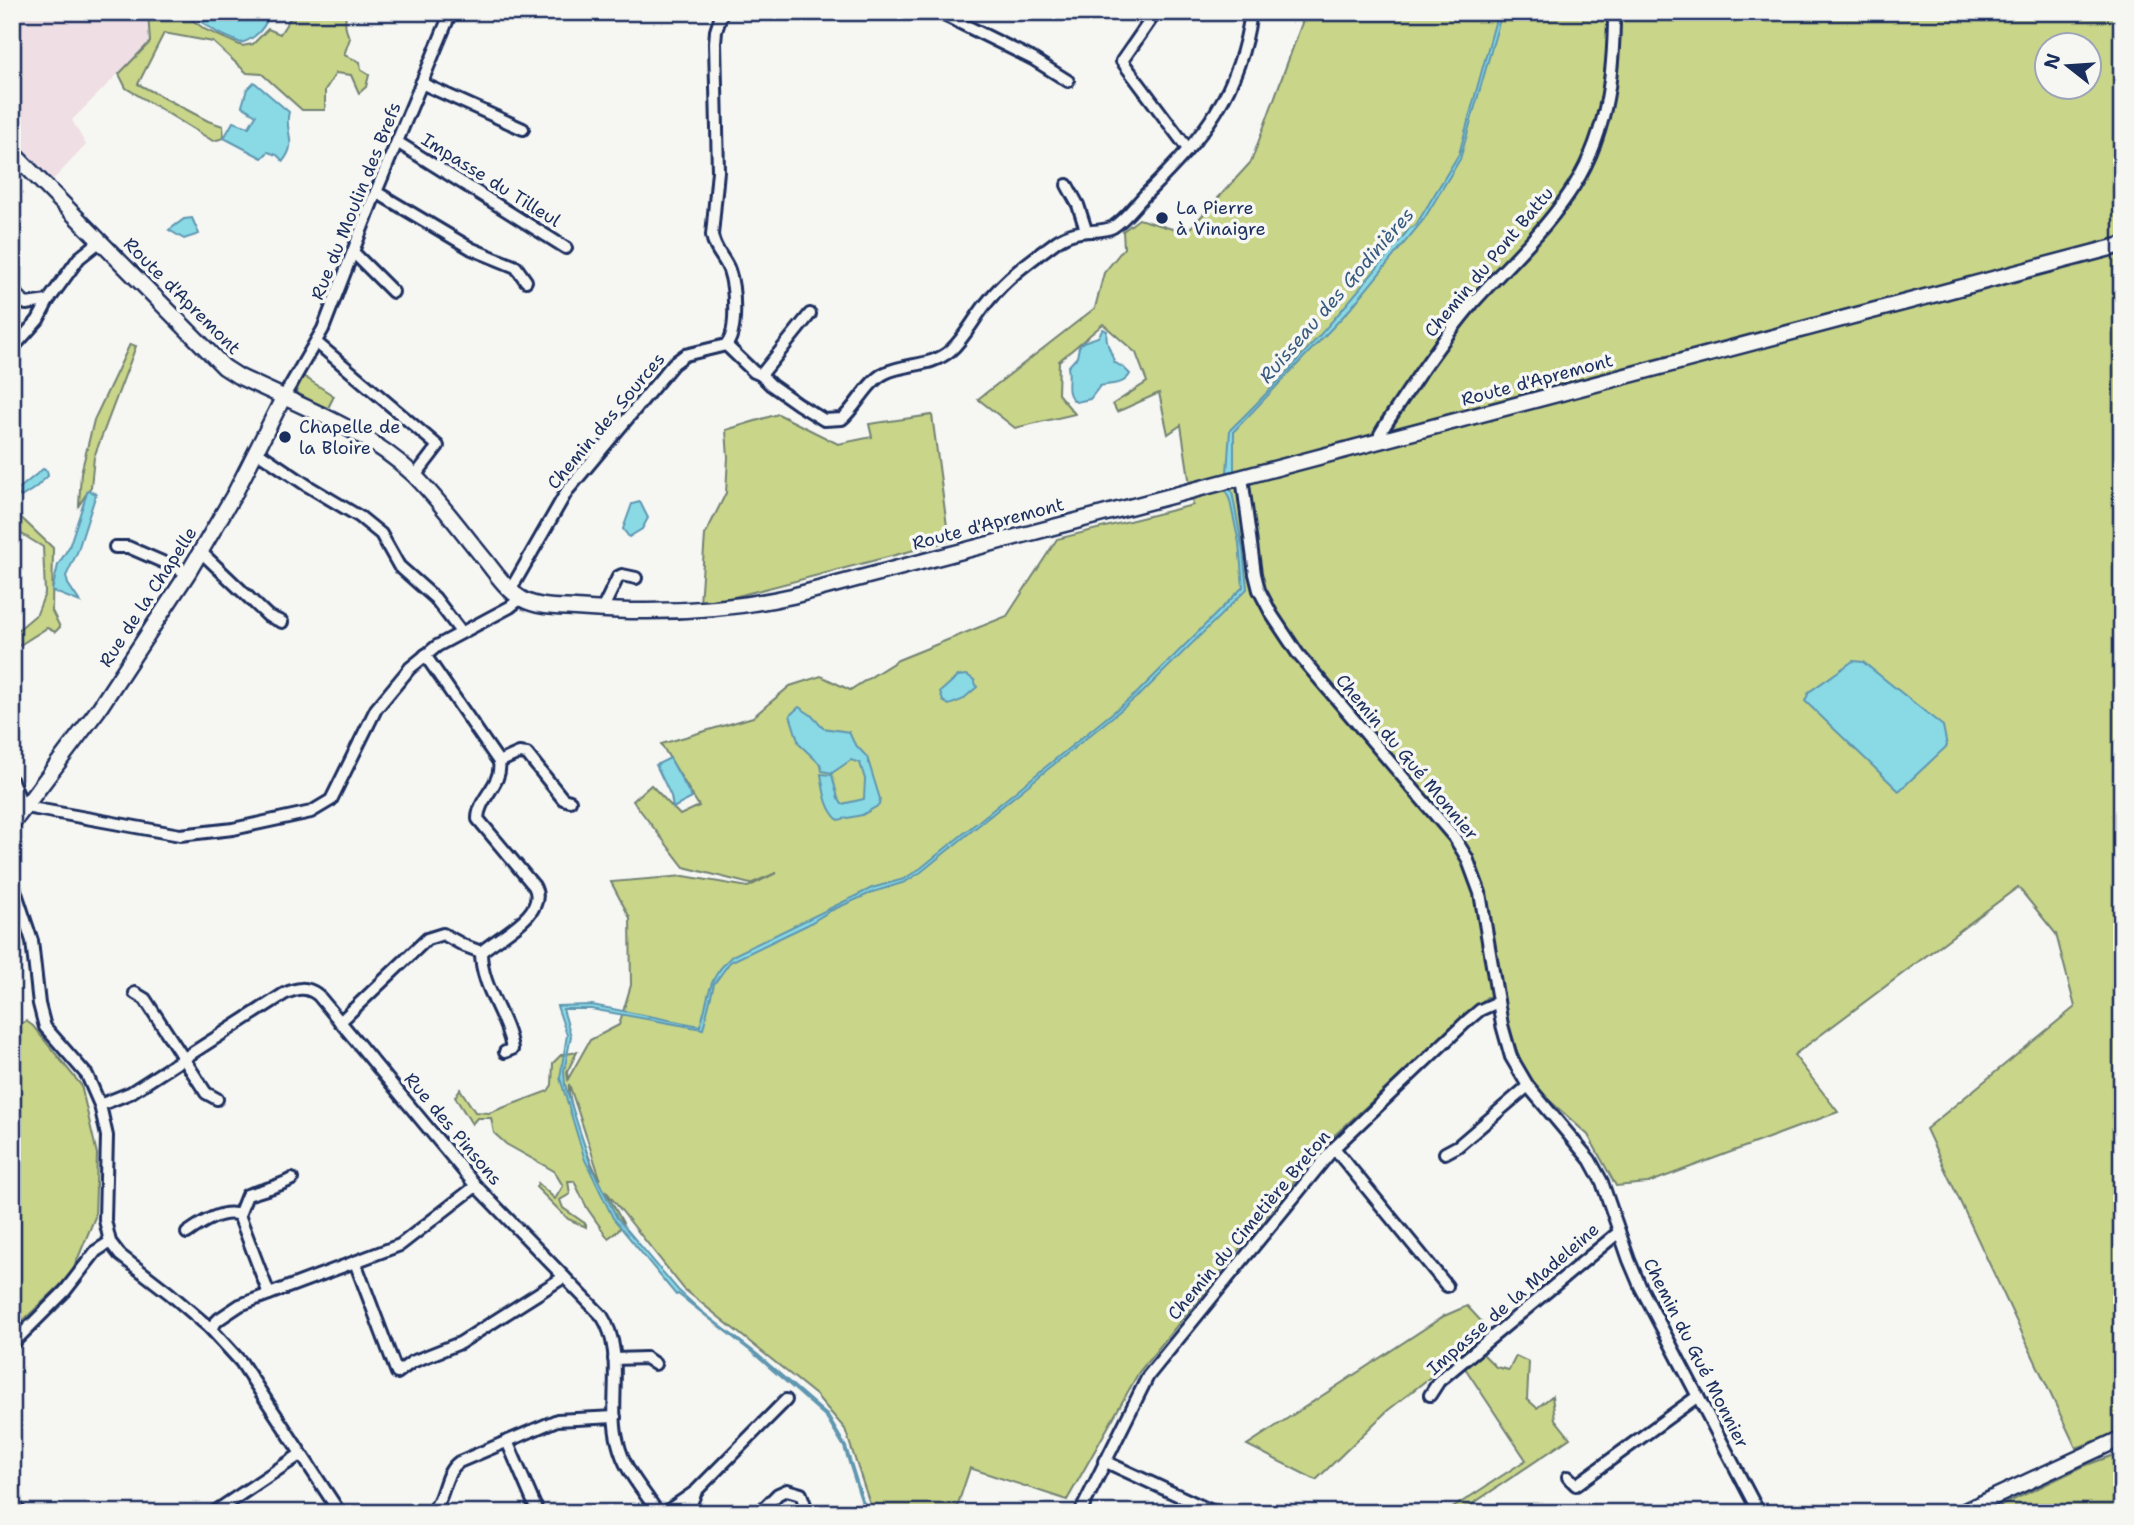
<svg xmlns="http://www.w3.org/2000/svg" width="2134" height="1525" font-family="'Shantell Sans',sans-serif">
  <rect width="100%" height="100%" fill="#f6f6f2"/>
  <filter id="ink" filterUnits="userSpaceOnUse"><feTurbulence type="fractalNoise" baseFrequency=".0143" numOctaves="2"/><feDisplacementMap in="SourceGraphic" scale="14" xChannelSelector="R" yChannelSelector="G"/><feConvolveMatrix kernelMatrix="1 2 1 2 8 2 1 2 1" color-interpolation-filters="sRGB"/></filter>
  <g filter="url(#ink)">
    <path fill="#efdfe4" d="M12,12h136l2,30 -78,78 14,25 -33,35 -41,-42z"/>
    <g fill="#c9d588" stroke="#728273" stroke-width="2" fill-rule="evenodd">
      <path d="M148,12h33l25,18 36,16 11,-2 15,-15 12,5 14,-22h53c-3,8 -2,19 3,26l-6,17 16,7 1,8 8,5 -3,12 -7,6 -8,-18 -15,-2 -11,17v20h-23l-40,-36 -15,-1 -34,-31 -49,-9 -26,51 70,37 15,5 1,12 -11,3 -87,-53 -7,-14 31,-32z"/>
      <path d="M1306,12h816v1419l-46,17 -150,-319 149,-122 -19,-73 -38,-47 -224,168 44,57 -190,71 -32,3 -28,-51 -39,-35 -27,-32 -15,-50 -3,-21h-17l-161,146 -187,229 -72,128 -97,-32 -15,45h-82l-28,-84 -29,-34 -132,-106 -79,-99 18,33 -5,8 -10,7 -21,-30 -13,-27h-6l2,13 -10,6 3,8 23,16v3l-18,-8 -32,-32 2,-4 17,16 8,-13 -9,-15 -48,-27 -12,-11 -3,-15h-14l-5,6 -17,-27 5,-8 15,23 14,1 59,-22 4,-6 1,-22 8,-8 16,-3 -10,20 1,7 22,-39 29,-15 12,-40 -1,-67 -19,-36 73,-6 64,11 28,-14 -26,11 -66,-17 -51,-66 18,-16 29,30 19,-9 -38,-62 92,-27 37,-31 31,-10 29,14 48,-30 109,-44 50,-77 136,-34 -12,-80 -13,9 -9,-41 -42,19 -4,-8 34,-22 -11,-29 -33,-29 -44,37 -1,33 17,20 -60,14 -37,-29 117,-91 9,-35 20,-25 -1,-17 16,-12 47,14 65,-71zM2046,46h42v42h-42zM569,1084l31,94 -1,1c-10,-19 -32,-76 -30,-95z"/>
      <path d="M130,344l6,2 -42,111 -3,30 -12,18 2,-32 13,-53z"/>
      <path d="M303,376l31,20 -7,14 -31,-18z"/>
      <path d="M778,414l60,30 34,-7 -3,-13 63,-9 17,126 -219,57 -30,5 5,-68 21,-42 2,-36 -2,-27z"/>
      <path d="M12,509l41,39 -1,63 8,16 -5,5 -8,-4 -35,22v-15l25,-21 8,-21 -2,-46 -31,-19z"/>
      <path d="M26,1021l7,5 48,59 16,69 -2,63 -24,58 -59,56v-302z"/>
      <path d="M1467,1306l14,15 3,14 -97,76 -71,69 -69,-35 197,-129z"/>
      <path d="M1482,1353l14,14 13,3 7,-14 13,6 -2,37 10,9 15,-12 3,23 15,19 -111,75h-14l81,-53 -61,-92z"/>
      <path d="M2122,1452v61h-136l98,-47z"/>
    </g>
    <g fill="#8adae6" stroke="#5e96b0" stroke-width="2">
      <path d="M187,12h82c-2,15 -14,27 -28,31l-23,-10z"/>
      <path d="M1498,12h4l-42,147 -36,60 -73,89 -117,123v41l-7,1 3,-43c65,-63 122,-131 179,-201l7,-4 43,-71z"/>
      <path d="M254,82l35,30c-6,19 10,30 -6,49l-6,-6 -9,-3 -6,6 -38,-20 9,-16 16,5 7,-12 -14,-9 5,-17z"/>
      <path d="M192,218l7,16 -15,5 -15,-9 15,-11z"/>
      <path d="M1103,329l4,2c-3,11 5,21 7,31l10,6 6,6c-6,12 -20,9 -30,12l-10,13 -14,3c-13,-9 -5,-21 -8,-35l9,-10 2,-10 4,-5 15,-5z"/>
      <path d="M43,469l4,2 1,5 -13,12 -14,9 -6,-5z"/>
      <path d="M1225,488h4l3,4 11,58 4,39 -104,103 -222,180 -16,10 -32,10 -43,19 -23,14 -77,37 -16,22 -11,45 -112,-20h-28l8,27 -7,35 1,14 26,81 26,52 61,72 23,21 56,43 71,62 18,31 21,66h-2l-21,-66 -18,-30 -73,-64 -75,-59 -2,1 -63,-77 -28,-58 -25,-82 7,-43 -10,-29 35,-1 108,21c11,-33 5,-44 32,-70l140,-68 32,-9 17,-11 216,-175 106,-106 -4,-44 -9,-42z"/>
      <path d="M88,490l8,4 -19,59 -11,23 2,8 12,18 -28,-11 6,-26 11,-18z"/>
      <path d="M640,502l8,16 -6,11 -13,8 -6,-8 9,-25z"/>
      <path d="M1853,661l10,1 80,64 4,20 -48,45 -94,-90 4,-9z"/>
      <path d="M967,675l7,5 3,7 -15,13 -13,5 -6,-4 -3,-9 18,-16z"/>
      <path d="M799,707l12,8 12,13 26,4 5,11 13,14 13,42 -1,6 -17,10 -24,5c-13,-12 -14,-29 -17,-46l11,1 6,23 4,6 22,-5 1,-20 -5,-16 -9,-3 -19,13 -10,-2 -1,-6 -22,-21 -9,-29z"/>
      <path d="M670,758l22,40 -19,10 -2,-12 -15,-31z"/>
    </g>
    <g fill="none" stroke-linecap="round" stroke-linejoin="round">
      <defs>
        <g id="street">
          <path d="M938,12l95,47 35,22"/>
          <path d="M1156,12l-34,49 66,88"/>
          <path d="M421,83l102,46"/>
          <path d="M397,142l169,106"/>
          <path d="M1067,185l11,20 8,25"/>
          <path d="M376,192l96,57 44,18 10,14"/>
          <path d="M354,253l39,39"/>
          <path d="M12,290l14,14 22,-3"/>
          <path d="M317,343l121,103 -23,30"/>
          <path d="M726,345l28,27 7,3 10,10 27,19 26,16 18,-1c15,-13 25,-37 43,-46 21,-10 46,-6 65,-22 16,-14 25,-35 39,-51 18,-23 45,-42 68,-59 21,-15 41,-6 56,-14 13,-8 23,-23 34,-34 56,-56 93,-100 104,-181"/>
          <path d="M12,349l26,-29 10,-19 31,-43 20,-16"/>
          <path d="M761,375l49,-61"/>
          <path d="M283,398l40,-69 53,-137 75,-180"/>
          <path d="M1380,441v-7l6,-10c27,-41 55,-83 87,-121 32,-36 68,-68 95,-108 38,-54 46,-118 46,-183"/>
          <path d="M256,451l52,35 52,31 21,17 18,32 36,32 26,34"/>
          <path d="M1242,477l13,97 4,16 13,25 26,39 156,183 13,21 13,35 22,132 9,32 17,29 62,74 12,22 27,78 11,26 119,227"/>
          <path d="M115,547h13l60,26"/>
          <path d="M201,552l67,64 14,6"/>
          <path d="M511,589l56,-98 106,-127 12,-9 41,-10c12,-12 9,-58 3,-75 -5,-13 -15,-20 -17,-35l6,-64 -3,-128 1,-12 6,-19"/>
          <path d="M602,610l16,-33 4,-2 14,3"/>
          <path d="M499,762l20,-9 8,1 36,45 7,2"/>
          <path d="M12,781l9,21 10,6 149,27 53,-6 78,-17 20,-12 45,-91 34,-41 27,-22 73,-39 11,-9"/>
          <path d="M12,881l20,60 7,63 6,23 42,48 13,30 7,31 -2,84 5,22 10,13 49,38 41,35 31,34 99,151"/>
          <path d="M481,952c0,36 26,63 31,97l-7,3"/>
          <path d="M135,993l10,6 61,94 11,6"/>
          <path d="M340,1022l87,-83 16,-5 22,12 16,6c18,-16 68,-39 53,-66l-56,-67c0,-21 25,-35 21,-57l-74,-107"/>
          <path d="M100,1105l30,-12 154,-99c13,-6 22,-8 34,1l158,191 126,130c24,37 5,86 16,127 7,29 25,46 40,70"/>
          <path d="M1334,1148l113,138"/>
          <path d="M1445,1153l13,-7 70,-60"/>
          <path d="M187,1233c14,-10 35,-24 52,-18"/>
          <path d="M355,1262l42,111 15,-11 48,-19 104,-66"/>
          <path d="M269,1294l-30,-79 8,-20c15,-5 31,-8 45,-16"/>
          <path d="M210,1328l9,-9 21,-14 160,-60 76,-59"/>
          <path d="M12,1344l53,-53 31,-40 14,-9"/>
          <path d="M614,1359l32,-1 9,6"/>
          <path d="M1430,1395l9,-14 180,-149"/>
          <path d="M507,1441l31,72"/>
          <path d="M1104,1461l112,52"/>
          <path d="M1568,1477l8,8 122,-89"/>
          <path d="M12,1501l9,12"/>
          <path d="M688,1511l7,-17"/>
          <path d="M213,1513l88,-59"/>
          <path d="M430,1513c16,-14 12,-39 29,-51l98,-42 58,-3"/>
          <path d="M664,1513l32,-22 90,-91"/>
          <path d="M759,1513l19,-19 9,-4 14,4 7,19"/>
          <path d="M1080,1513l68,-137 186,-228 133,-127 13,-11 18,-8"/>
        </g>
        <g id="secondary">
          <path d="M12,152l212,215 14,9c59,29 127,52 176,99 26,26 48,57 72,86 10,13 22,30 36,38 16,9 36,8 53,9 72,6 146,4 217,-12l1330,-351"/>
          <path d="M12,824l86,-114 90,-137 47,-80 48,-95"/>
          <path d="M1960,1513l162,-75"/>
        </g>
      </defs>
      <use href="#street" stroke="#1b2f5e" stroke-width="16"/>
      <use href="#secondary" stroke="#1b2f5e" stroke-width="19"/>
      <use href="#street" stroke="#f6f6f2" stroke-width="10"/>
      <use href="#secondary" stroke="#f6f6f2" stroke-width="14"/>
    </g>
  </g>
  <g fill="#1b2f5e" stroke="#f6f6f2" stroke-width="2.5">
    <circle cx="1162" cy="218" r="7"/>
    <circle cx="285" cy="437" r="7"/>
  </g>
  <g text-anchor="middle" stroke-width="7" stroke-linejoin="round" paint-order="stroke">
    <g font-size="18" fill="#1b2f5e" stroke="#f6f6f2">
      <text transform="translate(491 180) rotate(32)" y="6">Impasse du Tilleul</text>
      <text transform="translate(356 201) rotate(-68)" y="6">Rue du Moulin des Brefs</text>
      <text transform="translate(1489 262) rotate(-50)" y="6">Chemin du Pont Battu</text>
      <text transform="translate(182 296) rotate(45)" y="6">Route d'Apremont</text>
      <text transform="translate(1537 380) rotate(-15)" y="6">Route d'Apremont</text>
      <text transform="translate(606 421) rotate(-50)" y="6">Chemin des Sources</text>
      <text transform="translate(988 524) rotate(-15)" y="6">Route d'Apremont</text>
      <text transform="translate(148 597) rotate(-57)" y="6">Rue de la Chapelle</text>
      <text transform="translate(1407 757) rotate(50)" y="6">Chemin du Gué Monnier</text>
      <text transform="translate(453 1129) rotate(50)" y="6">Rue des Pinsons</text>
      <text transform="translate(1249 1225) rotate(-50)" y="6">Chemin du Cimetière Breton</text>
      <text transform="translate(1513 1299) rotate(-41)" y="6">Impasse de la Madeleine</text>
      <text transform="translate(1696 1353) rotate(63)" y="6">Chemin du Gué Monnier</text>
    </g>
    <g font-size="18" fill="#1b2f5e" stroke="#f6f6f2" text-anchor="start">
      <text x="1176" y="214">La Pierre<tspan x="1176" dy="21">à Vinaigre</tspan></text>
      <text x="299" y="433">Chapelle de<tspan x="299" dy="21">la Bloire</tspan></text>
    </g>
    <g font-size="19" font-style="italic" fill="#375a80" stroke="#f6f6f2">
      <text transform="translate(1336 295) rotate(-49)" y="7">Ruisseau des Godinières</text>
    </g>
  </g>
  <rect width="2134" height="1525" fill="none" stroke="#f6f6f2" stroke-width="42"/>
  <rect x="21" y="21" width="2092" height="1483" fill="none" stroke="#1b2f5e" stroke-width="2.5" filter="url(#ink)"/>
  <g transform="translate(2068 66) rotate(287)"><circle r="33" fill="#f6f6f2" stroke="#9ea6b7" stroke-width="2"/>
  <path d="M0-5L12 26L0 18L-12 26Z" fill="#1b2f5e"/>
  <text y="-10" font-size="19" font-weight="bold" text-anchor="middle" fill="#1b2f5e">N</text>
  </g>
</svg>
